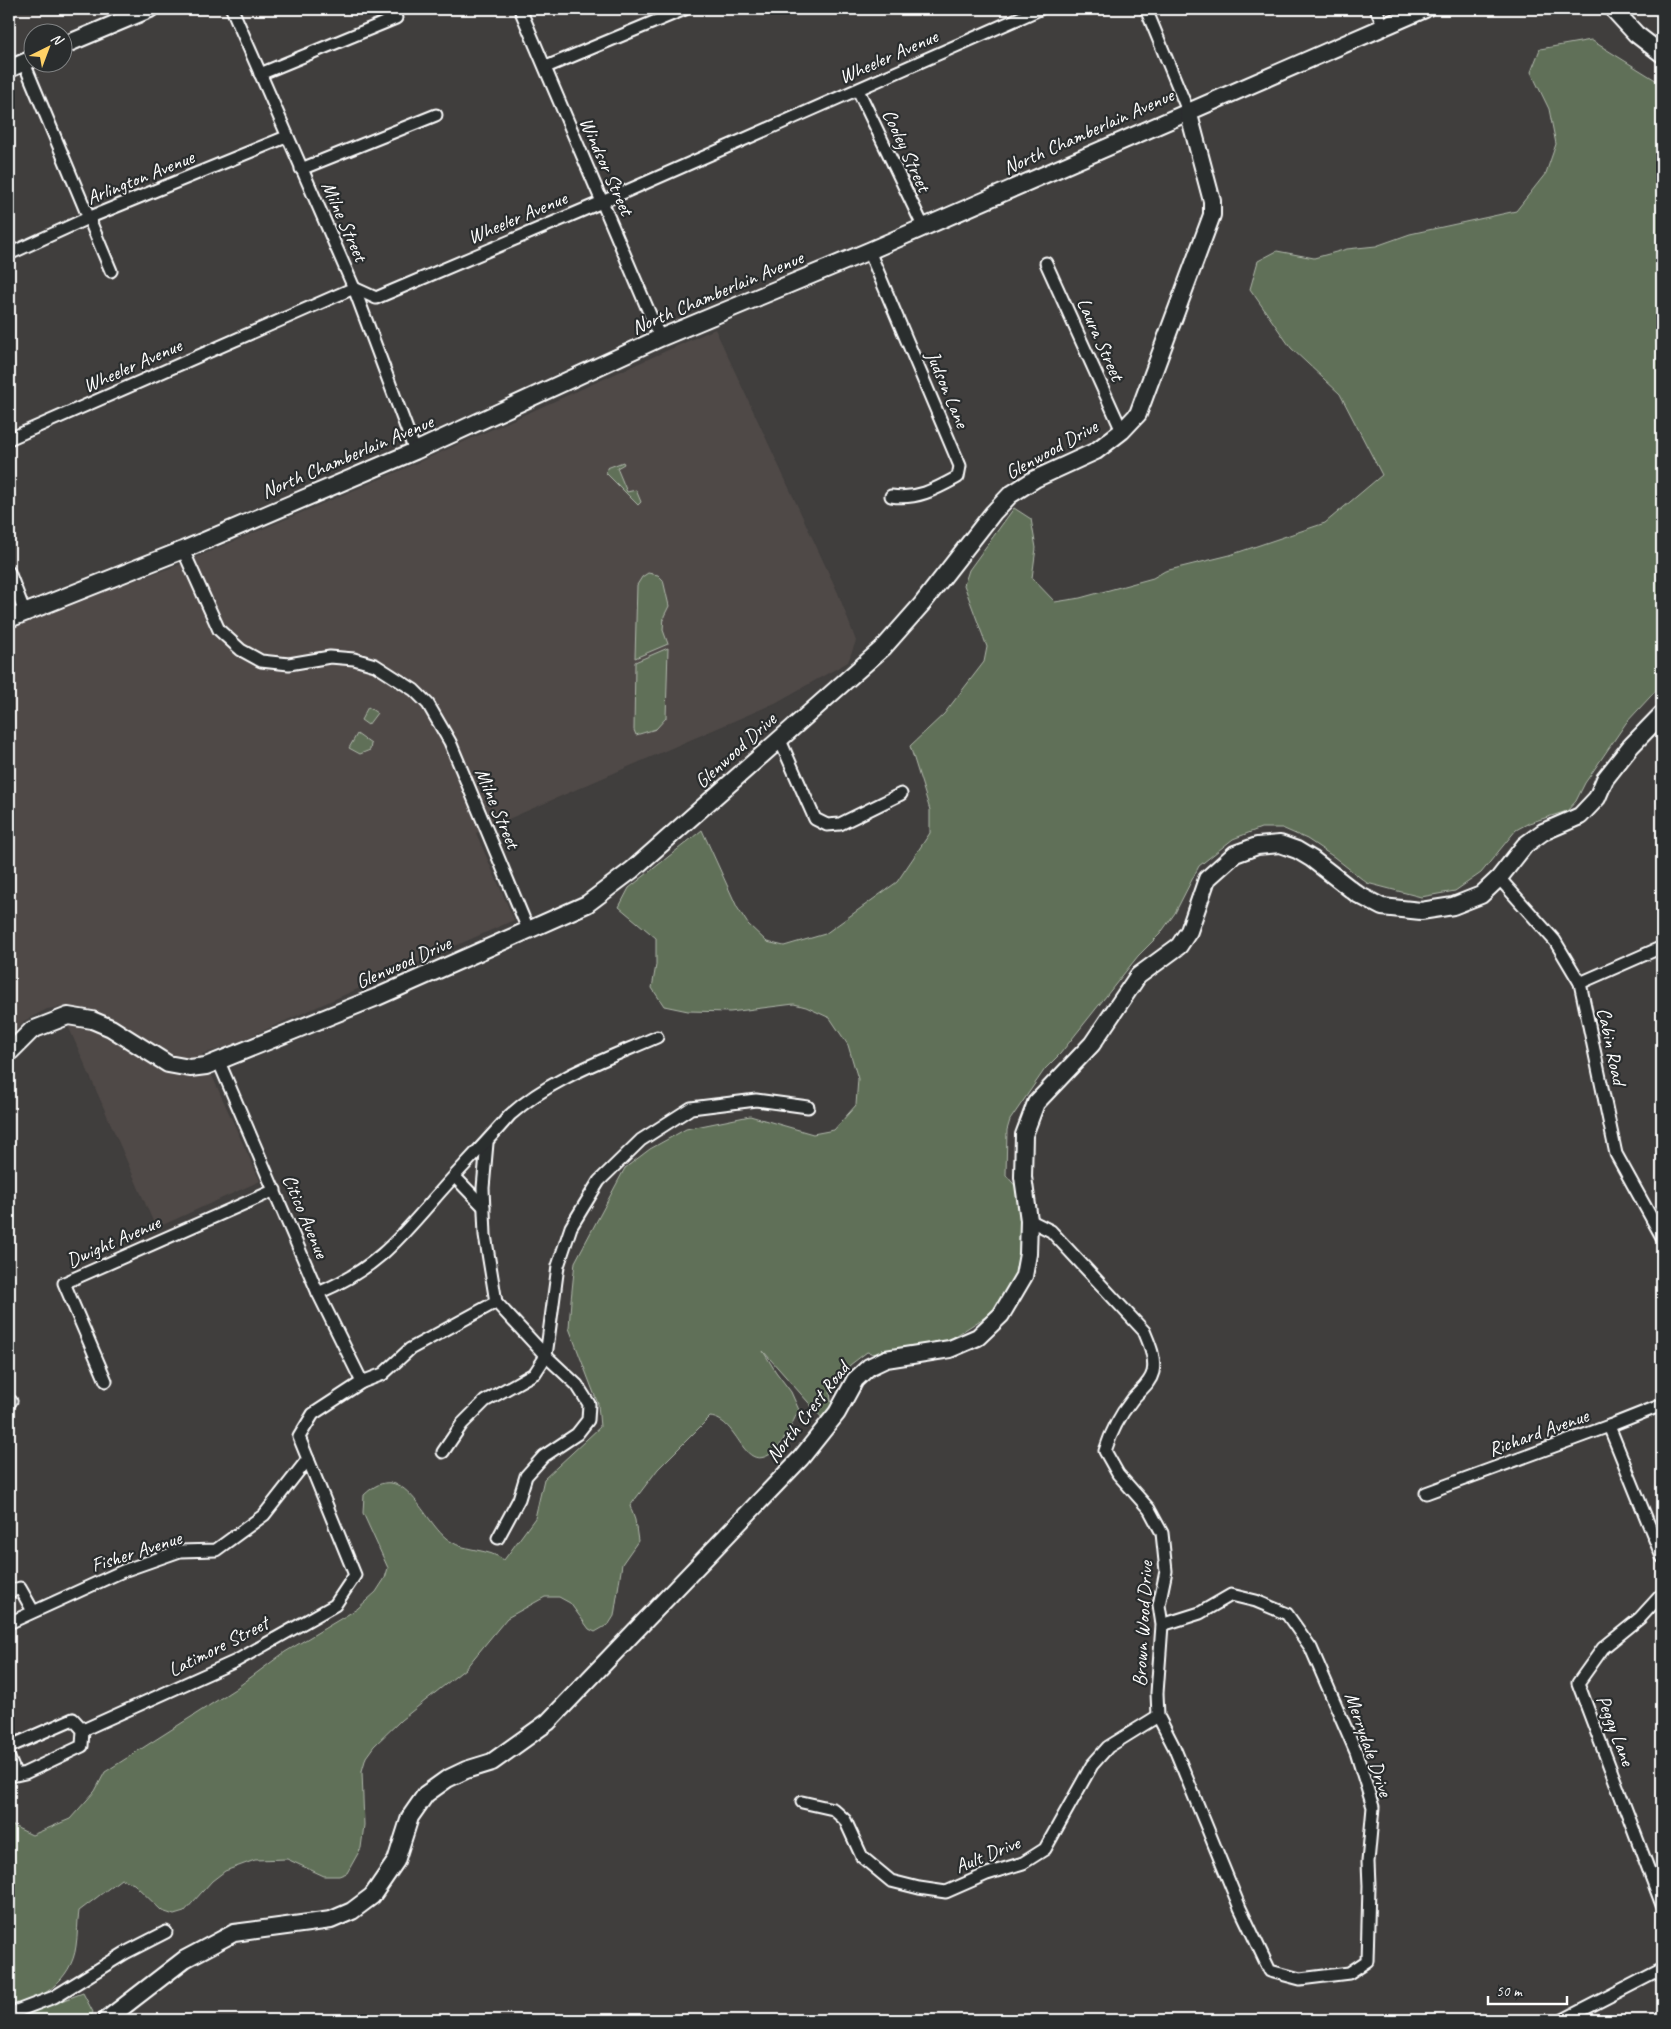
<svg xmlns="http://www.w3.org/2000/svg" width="1671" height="2029" font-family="Caveat,sans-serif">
  <rect width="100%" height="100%" fill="#403e3d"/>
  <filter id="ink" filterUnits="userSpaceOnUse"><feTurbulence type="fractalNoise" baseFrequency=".02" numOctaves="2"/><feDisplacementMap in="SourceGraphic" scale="10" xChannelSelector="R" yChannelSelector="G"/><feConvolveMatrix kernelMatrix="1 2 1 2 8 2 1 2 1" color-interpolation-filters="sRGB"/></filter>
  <g filter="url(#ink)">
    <path fill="#4f4947" d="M715,329l123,264 18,48 -8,21 -73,41 -299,130 38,87 -288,127 -24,7 58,127 -104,47 -96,-221 -13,2 -23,12 -15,18v-415l167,-58 223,-95z"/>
    <g fill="#617058" stroke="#b0b8ac">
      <path d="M1591,40l71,44v600l-36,39 -41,60 -9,18 -9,10 -38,12 -13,7 -35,43 -26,18 -34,6 -54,-14 -33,-26 -27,-18 -25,-11h-21l-28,11 -34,27 -24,47 -15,21 -22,22 -78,98 -15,15 -35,51 -3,10 -1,45 12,14 3,65 -5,24 -8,16 -15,18 -47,30 -68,13 -11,-3 -17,13 -20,28 2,14 -9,12 -60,-68 13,21 15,20 8,18c-6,11 -17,37 -27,43 -30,21 -32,-33 -62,-36l-52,52 -28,37 5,14 3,21 -16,23 -8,52 -5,8 -14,8 -6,-3 -19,-26 -11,-6h-14l-38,21 -42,51 -64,51 -27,26 -8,11 -4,14 2,54 -3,23 -14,25 -8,3h-15l-37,-17 -32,1 -30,11 -13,10 -28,31 -10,3 -12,-4 -28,-27 -13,-5 -42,32c-2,12 -1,23 -3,35 -4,34 -36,55 -67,63v-185l23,11 38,-16 25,-28 10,-19 130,-83 50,-37 72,-43 19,-17 9,-14 3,-10 -25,-55 1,-18c41,-40 59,29 86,46 16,11 38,7 54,19l31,-42 9,-39 56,-52 -2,-23 -29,-76 2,-28 4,-38 50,-94 25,-19 36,-20 64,-13 63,18 21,-4 22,-25 2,-26 -10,-34 -18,-27 -24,-11 -12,-3 -64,8 -42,-1 -24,-5 -12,-18 4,-23v-27l-37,-31 10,-19 73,-58 35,77 11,17 19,18 17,4 41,-12 72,-52 33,-49v-23l-20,-64 34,-32 40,-52 3,-15 -23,-62 5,-15 45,-62 17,11 5,29 -4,30 23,24 25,-4 73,-20 12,-7 65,-16 95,-32 57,-48 -42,-81 -49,-46 -41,-59 8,-28 19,-10 37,7 33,-9 29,-3 34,-12 106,-23 30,-38 10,-29 -7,-35 -18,-37 9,-23z"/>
      <path d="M623,462l1,2 -7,4 10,24 9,-2 5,12 -3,3 -32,-32 1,-5z"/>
      <path d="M648,573l10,2 5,5 6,26 -5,10 -1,14 5,14 -33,14 2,-73 5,-8z"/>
      <path d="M668,648l-2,70 -10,11 -20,6 -2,-5 1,-68z"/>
      <path d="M368,707l9,6 -9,12 -7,-5z"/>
      <path d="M357,734l14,10 -1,6 -10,4 -11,-6z"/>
      <path d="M83,1993l10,19 -4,8h-80z"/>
    </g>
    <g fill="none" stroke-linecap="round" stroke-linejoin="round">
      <defs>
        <g id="street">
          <path d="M232,9l122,279 61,163"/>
          <path d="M520,9l140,329"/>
          <path d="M1146,9l42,102"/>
          <path d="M1376,9l8,18"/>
          <path d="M24,63l87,208"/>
          <path d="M546,67l139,-58"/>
          <path d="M260,74l136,-56"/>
          <path d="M858,90l65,136"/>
          <path d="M301,169l135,-54"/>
          <path d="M869,251l91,215 -2,11c-22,12 -41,23 -67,19"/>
          <path d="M9,254l79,-36 198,-81"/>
          <path d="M1046,263l76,168"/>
          <path d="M9,439l345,-151 22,10 226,-96 438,-193"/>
          <path d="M183,550l36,80 22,20 20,11 28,3 41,-7 24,2 21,6 39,25 14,14 22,38 78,187"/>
          <path d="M9,572l16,41"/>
          <path d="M779,738l36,81 12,6 13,-1 61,-30"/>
          <path d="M1499,878l56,63 25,42 36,171 46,83"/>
          <path d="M1580,983l82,-36"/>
          <path d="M219,1062l99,231 44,89"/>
          <path d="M487,1143l-4,45 2,47 11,67 50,54 31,29 12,19 -1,16 -11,14 -33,22 -18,20 -7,23 -21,39"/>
          <path d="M455,1177l29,30"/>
          <path d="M1029,1220l22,11 93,100c5,12 12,27 9,41 -3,12 -14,19 -21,28 -12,15 -21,32 -27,51l13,23 31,35 13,24 4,38 -7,34 3,20 -5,68 1,23 16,31 66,161 30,63 30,8 49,-6 18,-12 2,-75 -1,-24 5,-55 -17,-55 -45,-104 -24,-34 -31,-13 -25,-6 -31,18 -38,12"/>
          <path d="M318,1293c55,-23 78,-50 115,-93 25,-29 52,-56 77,-85 41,-37 97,-56 147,-78"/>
          <path d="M106,1381l-42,-98 211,-93"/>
          <path d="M9,1402l2,-1"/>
          <path d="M1609,1426l53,131"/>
          <path d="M443,1452l19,-28 23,-23 50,-28 11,-17 12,-90 13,-39 28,-46 42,-41 50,-32 65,-8 52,7"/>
          <path d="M1426,1493l183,-67 53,-21"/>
          <path d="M9,1592l11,-4 13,23"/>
          <path d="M1662,1594l-22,24 -37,30 -25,35 84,222"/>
          <path d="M9,1623l114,-52 57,-20 36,-1 48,-35 44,-56"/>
          <path d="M83,1730l153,-69 99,-56 20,-30 -56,-138 14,-23 49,-32 21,-8 27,-25 86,-47"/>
          <path d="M9,1749l2,-3 62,-27 10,11 -1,16 -57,27 -9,2 -7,-17"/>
          <path d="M802,1802l31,7 12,11 17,37 29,24 28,7 27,4 41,-18 36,-11 22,-14 47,-84 16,-18 50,-31"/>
          <path d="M9,2014l45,-17 71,-44 41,-21"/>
          <path d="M1563,2020l99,-51"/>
        </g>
        <g id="secondary">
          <path d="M1613,9l23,25 26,20"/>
          <path d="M62,46l88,-37"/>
          <path d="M9,69l23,-10"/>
          <path d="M9,619l174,-69 232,-99 245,-113 209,-87 556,-242"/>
          <path d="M9,1053l23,-23 36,-14 24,4 19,8 57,36 22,4 16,-2 171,-69 210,-93 45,-34 252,-223 38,-43 71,-91 17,-18 25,-16 61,-28 26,-20 16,-17 74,-199v-14l-24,-90"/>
          <path d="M106,2020l79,-61 49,-26 97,-13 21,-9 20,-15 24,-35 14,-44 16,-23 21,-15 19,-9 26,-8 56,-40 253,-264 36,-45 18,-33 14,-13 17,-8 64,-10 28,-12 23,-22 23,-39 4,-22 1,-34 -6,-43 1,-42 12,-32 56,-59 46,-68 41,-30 10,-15 18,-52 28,-25 22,-8 23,-2 17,6 15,9 45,35 25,13 39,4 32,-5 28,-11 18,-17 26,-33 18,-13 37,-16 17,-18 8,-19 26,-33 31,-32"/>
        </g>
      </defs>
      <use href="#street" stroke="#fff" stroke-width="15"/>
      <use href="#secondary" stroke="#fff" stroke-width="20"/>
      <use href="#street" stroke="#2a2d2e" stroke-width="11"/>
      <use href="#secondary" stroke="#2a2d2e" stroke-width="16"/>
    </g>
  </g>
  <g text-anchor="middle" stroke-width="4.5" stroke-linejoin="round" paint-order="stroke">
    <g font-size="20" fill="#fff" stroke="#2a2d2e">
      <text transform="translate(888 56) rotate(-24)" y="7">Wheeler Avenue</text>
      <text transform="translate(1088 131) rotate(-24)" y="7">North Chamberlain Avenue</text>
      <text transform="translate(907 150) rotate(65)" y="7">Cooley Street</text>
      <text transform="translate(607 166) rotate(66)" y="7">Windsor Street</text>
      <text transform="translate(140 177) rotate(-22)" y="7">Arlington Avenue</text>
      <text transform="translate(517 217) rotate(-23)" y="7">Wheeler Avenue</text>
      <text transform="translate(345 221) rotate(66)" y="7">Milne Street</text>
      <text transform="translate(717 292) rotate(-23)" y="7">North Chamberlain Avenue</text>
      <text transform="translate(1101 339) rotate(66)" y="7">Laura Street</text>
      <text transform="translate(132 365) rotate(-24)" y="7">Wheeler Avenue</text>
      <text transform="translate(948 389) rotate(67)" y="7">Judson Lane</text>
      <text transform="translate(1051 449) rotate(-29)" y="7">Glenwood Drive</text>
      <text transform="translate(347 456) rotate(-23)" y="7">North Chamberlain Avenue</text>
      <text transform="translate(735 750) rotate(-42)" y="7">Glenwood Drive</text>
      <text transform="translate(498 808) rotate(67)" y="7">Milne Street</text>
      <text transform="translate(403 962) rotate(-24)" y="7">Glenwood Drive</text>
      <text transform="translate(1612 1046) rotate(78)" y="7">Cabin Road</text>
      <text transform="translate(306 1216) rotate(67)" y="7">Citico Avenue</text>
      <text transform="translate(113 1241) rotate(-24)" y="7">Dwight Avenue</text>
      <text transform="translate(807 1412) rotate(-52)" y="7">North Crest Road</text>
      <text transform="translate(1538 1432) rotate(-20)" y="7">Richard Avenue</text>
      <text transform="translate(136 1551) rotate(-18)" y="7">Fisher Avenue</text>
      <text transform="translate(1142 1624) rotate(-87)" y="7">Brown Wood Drive</text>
      <text transform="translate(218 1646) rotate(-27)" y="7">Latimore Street</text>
      <text transform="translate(1616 1730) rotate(69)" y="7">Peggy Lane</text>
      <text transform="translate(1369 1744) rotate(71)" y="7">Merrydale Drive</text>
      <text transform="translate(987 1854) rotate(-22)" y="7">Ault Drive</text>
    </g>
  </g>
  <rect width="1671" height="2029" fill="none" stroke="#2a2d2e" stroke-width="30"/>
  <rect x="15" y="15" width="1641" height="1999" fill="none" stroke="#fff" stroke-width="2" filter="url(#ink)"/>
  <g transform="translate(48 48) rotate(42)"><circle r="24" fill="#2a2d2e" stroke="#7f8182"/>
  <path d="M0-4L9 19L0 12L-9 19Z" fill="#ffd166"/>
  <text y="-8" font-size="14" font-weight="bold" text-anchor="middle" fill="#ffffff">N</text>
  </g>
  <path d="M1488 1996v8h79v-8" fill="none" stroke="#ffffff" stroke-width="2.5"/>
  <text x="1496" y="1996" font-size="15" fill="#ffffff" stroke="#2a2d2e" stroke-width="4" paint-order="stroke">50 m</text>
</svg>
